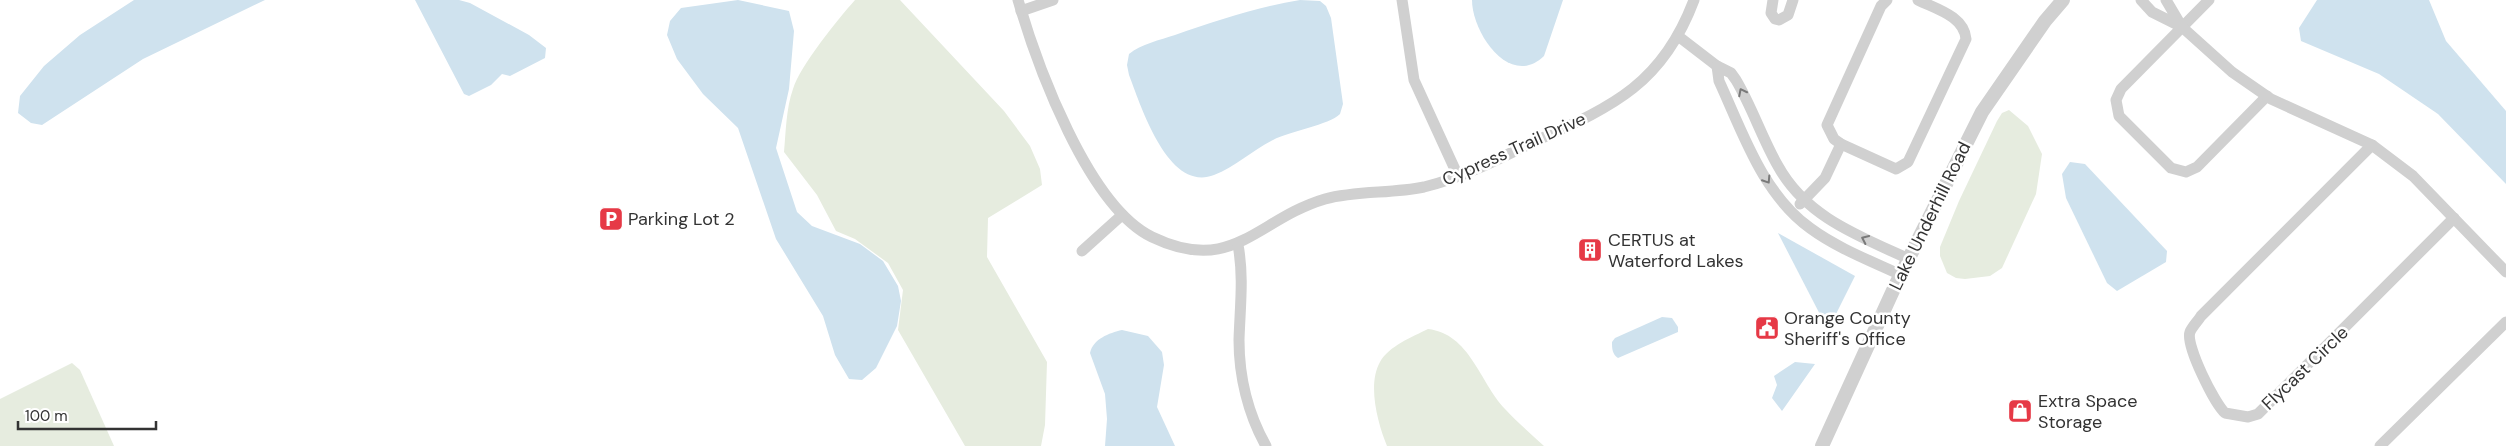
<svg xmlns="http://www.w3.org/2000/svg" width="2506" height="446" font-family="'DM Sans',sans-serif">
  <rect width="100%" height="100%" fill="#fff"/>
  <g fill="#e6ecdf">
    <path d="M855,0h45l104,111 26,35 10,23 2,16 -54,33 -1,39 60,105 -2,63 -4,21h-76l-67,-116 5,-40 -15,-27 -33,-24 -19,-8 -19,-36 -33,-43c2,-21 2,-43 9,-63 7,-23 45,-70 62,-89z"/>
    <path d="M2009,110l19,16 14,28 -6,40 -34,74 -12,8 -25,3 -9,-1 -9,-5 -7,-17v-9l19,-46 38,-80 5,-8z"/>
    <path d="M1428,329c42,5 51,52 77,80 12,13 26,25 39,37h-157c-9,-22 -20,-61 -7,-84 9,-16 32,-25 48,-33z"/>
    <path d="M72,363l8,7 34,76h-114v-47z"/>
  </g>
  <g fill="#cfe2ee">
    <path d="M134,0h131l-122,59 -101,66 -11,-2 -13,-10 2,-17 24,-30 36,-31z"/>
    <path d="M415,0h44l11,3 59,32 17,13 -1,10 -35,18 -8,-2 -11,11 -22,11 -5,-2z"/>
    <path d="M738,0l51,11 5,20 -5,58 -13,59 21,64 15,14 48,18 23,17 15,25 3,15 -4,25 -21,42 -14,12 -13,-1 -14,-24 -12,-39 -47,-77 -38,-111 -35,-34 -26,-35 -10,-24 3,-14 11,-13z"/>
    <path d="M1300,0l20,1 6,5 5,12 12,86 -3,10c-11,11 -50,17 -67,26 -20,10 -38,27 -59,35 -46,18 -73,-69 -85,-100l-2,-10 2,-11c12,-10 31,-14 46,-19 41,-14 82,-28 125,-35z"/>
    <path d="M1472,0h91l-19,56c-34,33 -72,-23 -72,-56z"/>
    <path d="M2317,0h112l17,41 60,70v73l-68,-70 -59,-40 -78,-33 -2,-13z"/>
    <path d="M2070,162l15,2 82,87 -1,11 -49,29 -10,-8 -41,-85 -4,-24z"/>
    <path d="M1778,233l77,43 -27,54z"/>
    <path d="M1662,317l10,1 6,9v5l-60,26c-6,-4 -6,-10 -6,-16l3,-4z"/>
    <path d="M1122,330l26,6 14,16 2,13 -7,42 18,39h-70l2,-27 -2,-25 -15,-41c3,-14 19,-20 32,-23z"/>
    <path d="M1795,362l20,2 -33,47 -10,-13 5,-13 -3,-9z"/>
  </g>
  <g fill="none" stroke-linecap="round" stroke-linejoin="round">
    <g stroke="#d0d0d0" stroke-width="11">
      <path d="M1018,0c19,65 70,206 134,237 81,39 105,-18 173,-38 32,-9 66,-5 99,-12 37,-9 71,-26 105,-43 79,-36 132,-56 165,-144"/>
      <path d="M1402,0l12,80 44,96"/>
      <path d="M1773,0l-2,13 4,6 4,1 9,-5 5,-15"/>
      <path d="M1887,0l-6,6 -54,119 7,14 7,5 55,25 12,-7 58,-123c-2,-23 -30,-30 -48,-39"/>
      <path d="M2141,0l11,12 30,15 -16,-27"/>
      <path d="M2209,0l-88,89 -5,11 3,16 52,52 15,4 11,-5 70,-71"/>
      <path d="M1021,11l32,-11"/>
      <path d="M2182,27l50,45 39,27 101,46 41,31 93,96"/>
      <path d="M1678,36l39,30"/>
      <path d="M2372,145l-171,171c-3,5 -9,11 -11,16 -5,13 25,72 35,81l23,4 10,-3 196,-196"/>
      <path d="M1800,204l25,-26 16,-34"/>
      <path d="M1238,245c6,32 2,62 1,95 0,36 9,74 27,106"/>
      <path d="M1082,251l40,-36"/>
      <path d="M1901,275c-30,-14 -64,-27 -91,-47 -48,-35 -67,-95 -91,-147l-2,-15 14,7 5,7c16,27 26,58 42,86 28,51 81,70 131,93"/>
      <path d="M2380,446l126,-124"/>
    </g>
    <path stroke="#d0d0d0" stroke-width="14" d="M1822,446l74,-162 86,-172 63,-91 18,-21"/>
  </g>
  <defs><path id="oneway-chevron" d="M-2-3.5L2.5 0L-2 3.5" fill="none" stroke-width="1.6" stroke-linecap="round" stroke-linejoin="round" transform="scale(1.25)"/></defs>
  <g stroke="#7a7a7a">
    <use href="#oneway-chevron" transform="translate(1742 92) rotate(-117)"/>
    <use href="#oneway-chevron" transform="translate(1767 180) rotate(57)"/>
    <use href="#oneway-chevron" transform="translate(1865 239) rotate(-155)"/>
  </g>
  <defs>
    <symbol id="parking-square" viewBox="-11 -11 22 22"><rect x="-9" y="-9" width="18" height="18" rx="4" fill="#e63946" stroke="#fff"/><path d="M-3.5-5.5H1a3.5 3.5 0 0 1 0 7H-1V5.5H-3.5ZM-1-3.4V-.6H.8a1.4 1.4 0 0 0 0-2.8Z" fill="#fff"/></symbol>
    <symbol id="building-square" viewBox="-11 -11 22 22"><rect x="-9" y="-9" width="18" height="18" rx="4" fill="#e63946" stroke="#fff"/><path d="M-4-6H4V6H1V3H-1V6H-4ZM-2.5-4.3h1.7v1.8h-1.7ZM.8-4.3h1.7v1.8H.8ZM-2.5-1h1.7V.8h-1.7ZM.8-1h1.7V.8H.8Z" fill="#fff"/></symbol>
    <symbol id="civic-square" viewBox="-11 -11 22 22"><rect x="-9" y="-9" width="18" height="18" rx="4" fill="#e63946" stroke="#fff"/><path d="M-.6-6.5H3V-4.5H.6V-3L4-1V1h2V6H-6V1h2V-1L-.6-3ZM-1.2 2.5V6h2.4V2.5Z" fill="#fff"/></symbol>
    <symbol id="shop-square" viewBox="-11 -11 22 22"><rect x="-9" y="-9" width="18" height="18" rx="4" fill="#e63946" stroke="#fff"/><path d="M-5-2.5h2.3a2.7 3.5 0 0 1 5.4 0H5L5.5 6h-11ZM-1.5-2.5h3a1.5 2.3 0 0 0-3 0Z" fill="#fff"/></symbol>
  </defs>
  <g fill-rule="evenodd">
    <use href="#parking-square" x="597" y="205" width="28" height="28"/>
    <use href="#building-square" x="1576" y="236" width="28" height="28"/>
    <use href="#civic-square" x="1753" y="314" width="28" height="28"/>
    <use href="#shop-square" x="2006" y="397" width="28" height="28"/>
  </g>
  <g text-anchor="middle" stroke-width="5" stroke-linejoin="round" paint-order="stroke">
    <g font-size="18" fill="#333" stroke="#fff">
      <text transform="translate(1514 149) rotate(-24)" y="6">Cypress Trail Drive</text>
      <text transform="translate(1930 216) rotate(-64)" y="6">Lake Underhill Road</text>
      <text transform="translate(2305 368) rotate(-44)" y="6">Flycast Circle</text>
    </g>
    <g font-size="18" fill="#333" stroke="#fff" text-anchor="start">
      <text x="628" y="225">Parking Lot 2</text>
      <text x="1608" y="246">CERTUS at<tspan x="1608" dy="21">Waterford Lakes</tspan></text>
      <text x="1784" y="324">Orange County<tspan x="1784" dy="21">Sheriff's Office</tspan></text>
      <text x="2038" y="407">Extra Space<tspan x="2038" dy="21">Storage</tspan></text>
    </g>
  </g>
  <path d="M18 421v8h138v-8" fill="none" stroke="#333333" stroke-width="2.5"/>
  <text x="25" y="421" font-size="15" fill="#333333" stroke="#ffffff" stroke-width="4" paint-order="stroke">100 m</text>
</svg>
